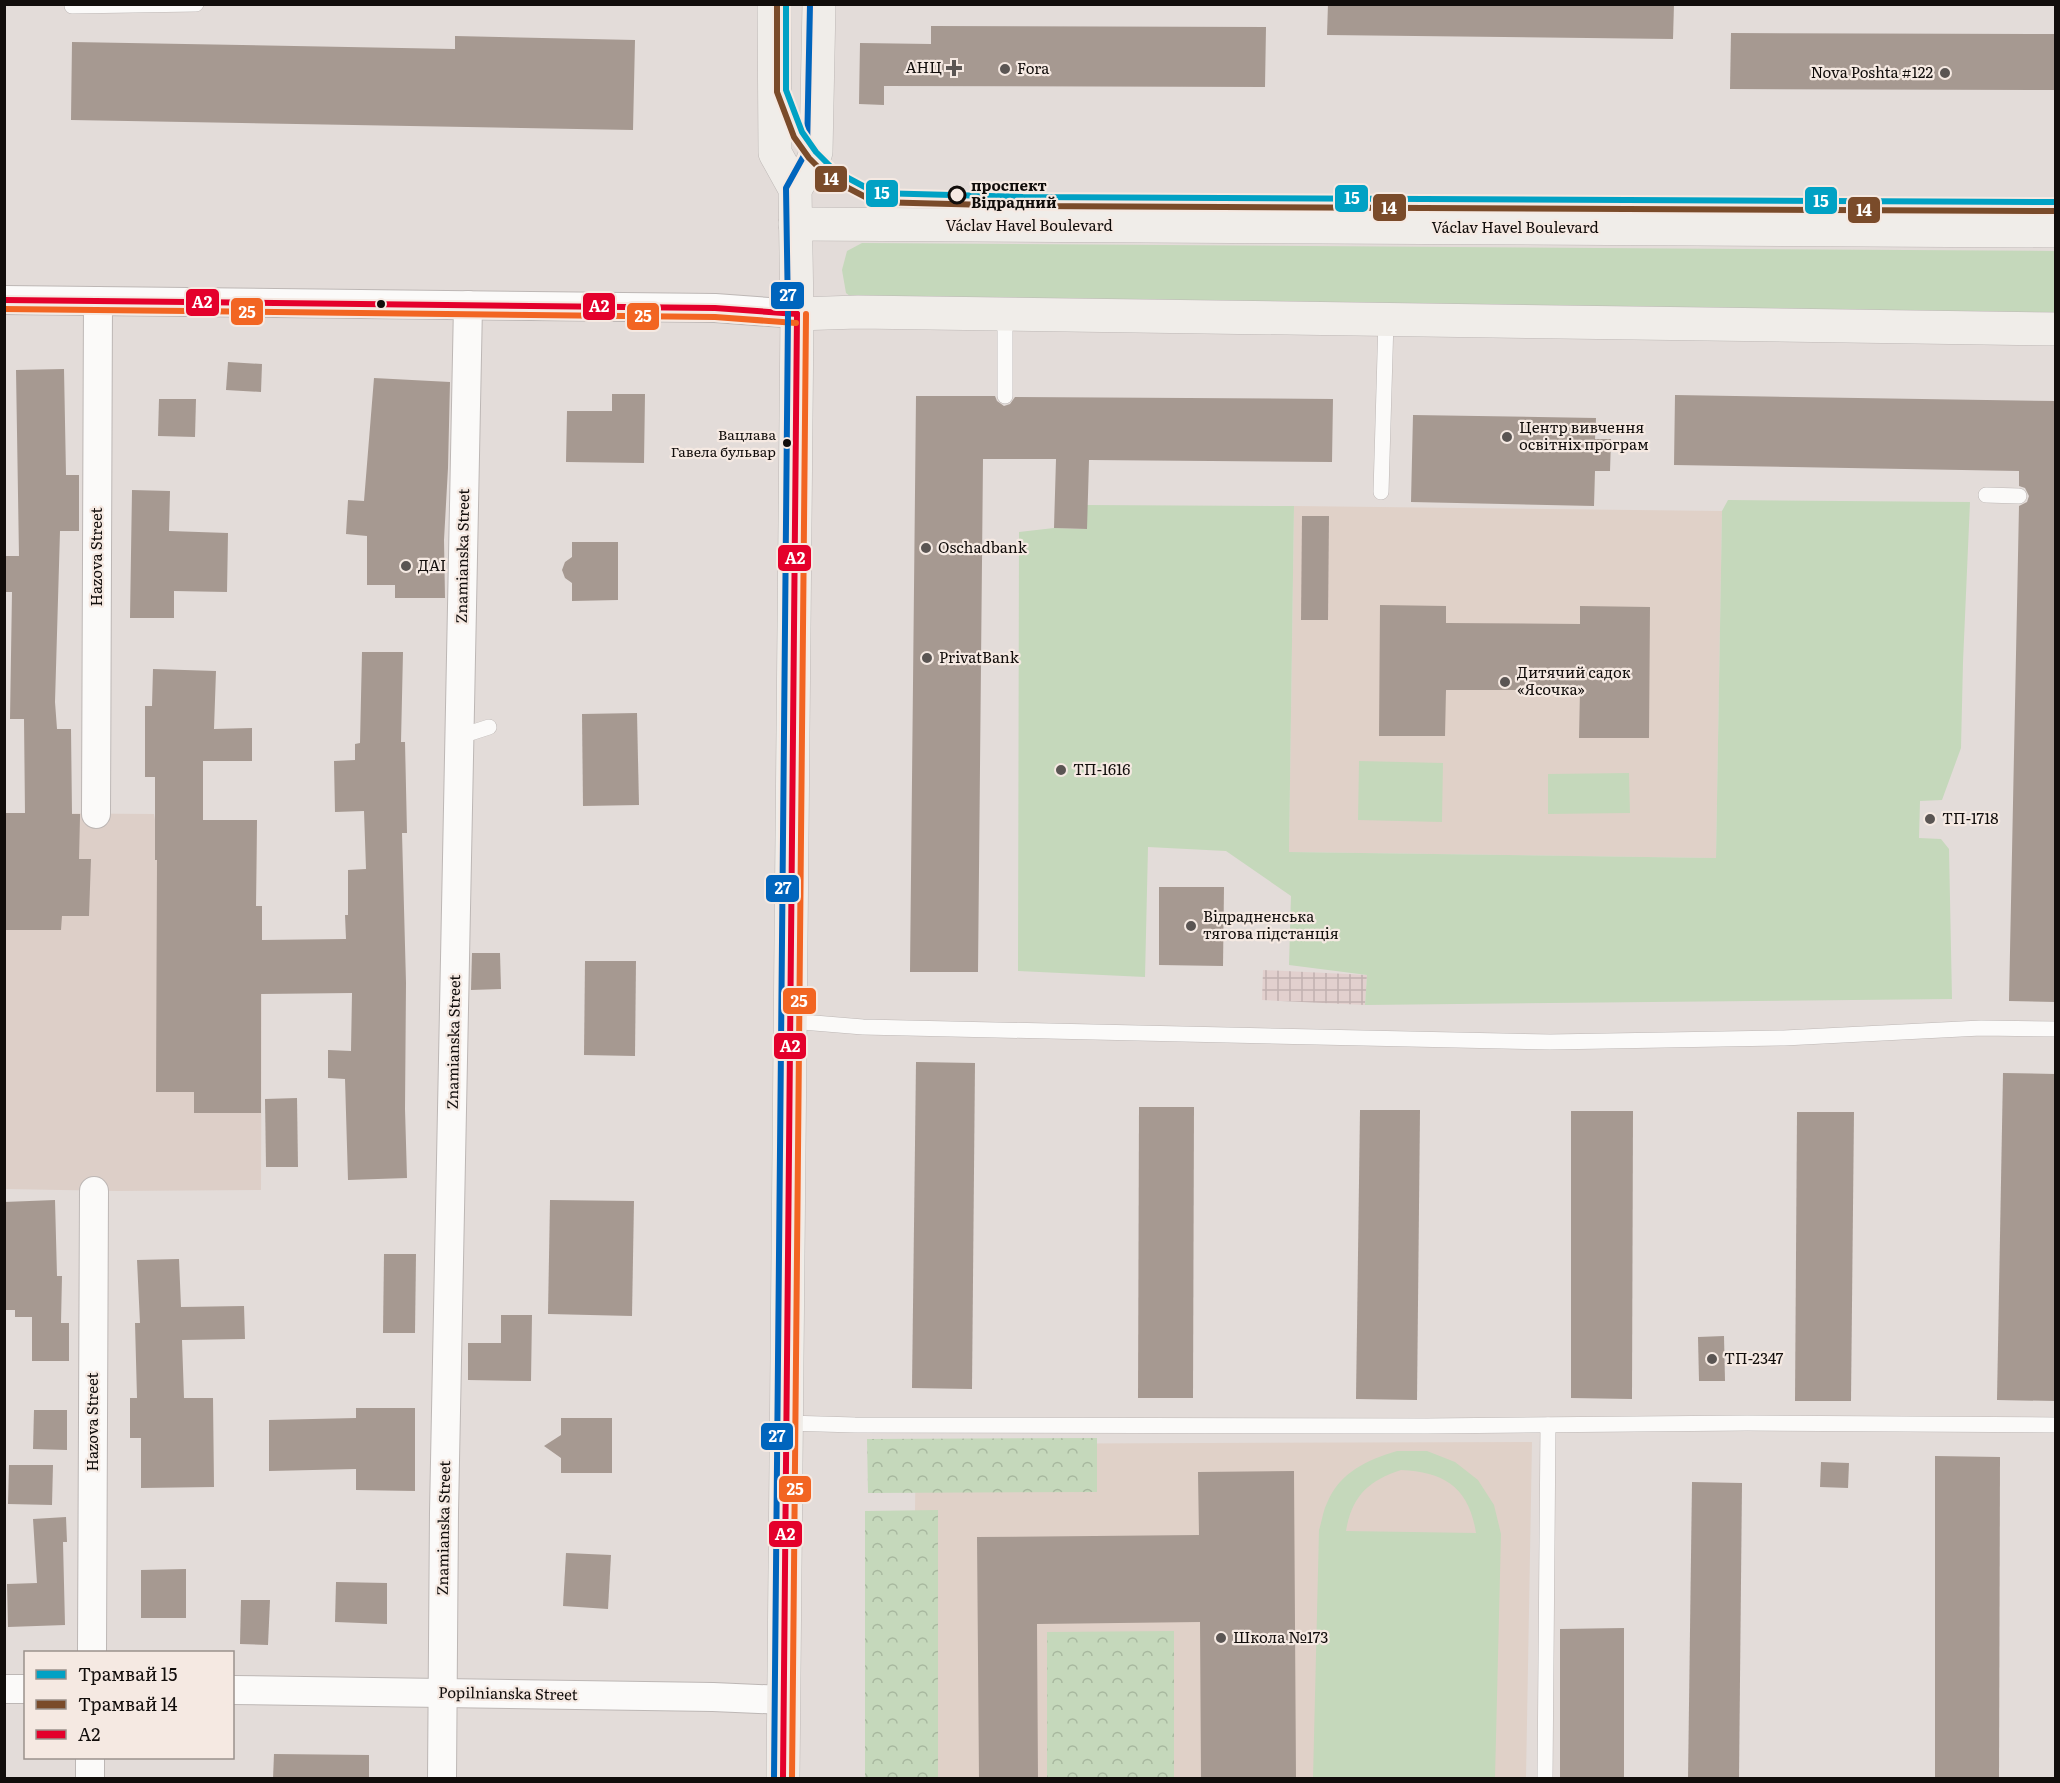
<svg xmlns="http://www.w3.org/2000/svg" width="2060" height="1783" font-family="Literata,serif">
  <defs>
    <pattern id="industrial-grid" width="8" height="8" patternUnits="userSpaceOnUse" patternTransform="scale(1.5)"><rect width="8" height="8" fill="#e2d0ce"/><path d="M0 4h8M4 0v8" fill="none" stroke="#c1b1b0"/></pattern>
    <pattern id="forest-crowns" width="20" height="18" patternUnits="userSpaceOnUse" patternTransform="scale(1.5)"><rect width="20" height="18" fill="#c5d8bb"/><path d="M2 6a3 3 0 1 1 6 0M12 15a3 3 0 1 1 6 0" fill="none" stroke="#a8b89f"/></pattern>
  </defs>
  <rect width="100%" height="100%" fill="#e3dcd9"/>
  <path fill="#ddcfc8" d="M5,813l149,1 1,6h102l-1,86h6l-1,284 -144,1 -112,-2z"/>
  <path fill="url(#industrial-grid)" d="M1263,970l104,5 -2,30 -103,-5z"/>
  <g fill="#e0d1c8">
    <path d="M1294,506l428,5 -6,347 -427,-6z"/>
    <path d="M1532,1442l-6,336h-615l5,-334z"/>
  </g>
  <g fill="#c5d8bb" fill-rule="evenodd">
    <path d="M862,243l1193,8 1,62 -1197,-10 -13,-10 -4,-23 5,-19z"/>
    <path d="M1728,500l242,2 -7,160 -2,86 -19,52 -22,1 -1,37 22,1 8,10 3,150 -587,6 2,-30 -78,-10 2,-69 -65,-45 -78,-4 -3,130 -127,-6 1,-439 35,-4 33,1v-24l207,1 -5,346 427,6 6,-347z"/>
    <path d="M1359,761l84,2 -1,59 -84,-2z"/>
    <path d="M1629,773l1,40 -82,1v-40z"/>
    <path d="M1397,1451h30l28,11 23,18 16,25 7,29 -6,244h-182l6,-248c3,-9 4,-19 8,-27 13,-31 40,-43 70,-52zM1401,1470c44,2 68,18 75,63l-130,-2c6,-35 22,-50 55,-61z"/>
  </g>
  <g fill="url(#forest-crowns)">
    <path d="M1097,1438v54l-229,1 -1,-54z"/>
    <path d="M938,1510v268h-73v-267z"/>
    <path d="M1174,1631v147h-127v-146z"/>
  </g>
  <g fill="#a69991">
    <path d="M1328,4h346l-1,35 -346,-4z"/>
    <path d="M931,26l335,1 -1,60 -381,-1v19l-25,-1 1,-61 71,1z"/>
    <path d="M1731,33l324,1v56l-325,-1z"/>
    <path d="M455,36l180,4 -2,90 -562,-10 1,-78 383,7z"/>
    <path d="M228,362l34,2 -1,28 -35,-2z"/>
    <path d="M64,369l2,106h13v56h-19l-5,171 2,27h14l1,85h8v3l-1,42h12l-2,57h-27l-1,14h-57v-117h21l-1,-94h-14l2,-127h-8v-36h15l-3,-186z"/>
    <path d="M374,378l76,4 -2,86 -4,72 1,58h-50v-13h-28v-49l-21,-2 2,-34 16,1z"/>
    <path d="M612,394h33l-1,69 -78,-1 1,-51h45z"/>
    <path d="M1675,395l380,6v601l-46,-1 10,-495 8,-4 2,-6 -4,-8 -6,-2v-15l-345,-6z"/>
    <path d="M916,396h79l2,5 7,5 6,-2 5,-7 318,2 -1,63 -243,-2 -2,69 -33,-1 2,-69h-73l-5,513h-68z"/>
    <path d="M159,399h37l-1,38 -37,-1z"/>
    <path d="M1413,415l183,3 -1,21h16l-1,32h-15l-1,35 -183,-4z"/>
    <path d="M132,490l38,1 -1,40 59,2 -1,59 -53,-1v27h-44z"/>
    <path d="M1302,516h27l-1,104h-27z"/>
    <path d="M572,542h46v58l-46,1v-18l-7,-5 -3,-8 3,-8 7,-5z"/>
    <path d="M1380,605l66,1v17l134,1v-18l70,1 -1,131h-70l1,-48h-134l-1,46h-66z"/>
    <path d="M362,652h41l-2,90h4l2,91h-5l4,150 -1,126 2,69 -59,2 -3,-101 -17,-1v-28l23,1 1,-58 -91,1v119h-67v-21h-38l1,-232h-2v-83h-10v-71h7l1,-37 63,2 -2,58 38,-1v33h-49v59h54l-1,86h6v34l84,-1 -1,-24h3v-45l18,-1 -2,-58 -29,1 -1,-51 21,-1v-16l5,-1z"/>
    <path d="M637,713l2,92 -56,1 -1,-92z"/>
    <path d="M1159,887h65l-1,79 -64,-1z"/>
    <path d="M472,953h28l1,36 -30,1z"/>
    <path d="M585,961h51l-1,95 -51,-1z"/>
    <path d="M916,1062l59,1 -3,326 -60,-1z"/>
    <path d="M2003,1073l52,1v327l-58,-1z"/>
    <path d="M297,1098l1,69h-32l-1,-68z"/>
    <path d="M1139,1107h55l-1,291h-55z"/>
    <path d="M1360,1110h60l-3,290 -61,-1z"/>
    <path d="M1571,1111h62l-1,288 -61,-1z"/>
    <path d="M1797,1112h57l-3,289h-56z"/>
    <path d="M55,1200l2,76h5l-1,47h8v38h-37v-44h-17v-7h-11v-108z"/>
    <path d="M550,1200l84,1 -2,115 -84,-2z"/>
    <path d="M384,1254h32l-1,79h-32z"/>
    <path d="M179,1259l2,48 63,-1 1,33 -63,1 2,58h29l1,89 -73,1v-50h-11v-40h7l-2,-75h5l-3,-63z"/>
    <path d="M501,1315h31l-1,66 -63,-1v-37h33z"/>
    <path d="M1724,1336l1,45h-26l-1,-44z"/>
    <path d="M356,1408h59v83l-59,-1v-21l-87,2v-51l87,-2z"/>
    <path d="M34,1410h33v40l-34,-1z"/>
    <path d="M561,1418h51v55h-51v-15l-17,-12 17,-11z"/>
    <path d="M1935,1456l65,1 -1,322h-64z"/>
    <path d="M1821,1462l28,1 -1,25 -28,-1z"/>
    <path d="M9,1465h44l-1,40 -44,-1z"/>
    <path d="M1294,1471l2,308h-95l-1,-157 -163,2 1,155h-59l-2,-242 222,-2 -1,-63z"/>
    <path d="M1692,1482l50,1 -3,296h-51z"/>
    <path d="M66,1517l1,25h-4l2,83 -57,2 -1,-43 30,-1 -4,-64z"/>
    <path d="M566,1553l45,2 -3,54 -45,-3z"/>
    <path d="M186,1569v49h-45v-48z"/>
    <path d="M336,1582l51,1v41l-52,-2z"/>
    <path d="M241,1600h29l-2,45 -28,-1z"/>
    <path d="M1624,1628v151h-64v-150z"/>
    <path d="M274,1754l95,1v24h-96z"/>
  </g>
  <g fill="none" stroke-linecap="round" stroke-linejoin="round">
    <defs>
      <g id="lane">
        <path d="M72,6l124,-2"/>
        <path d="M1005,315v81"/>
        <path d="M1381,492l5,-172"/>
        <path d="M1986,495l33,1"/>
        <path d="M461,736l28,-9"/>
        <path d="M790,1021l73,6 687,15 234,-4 197,-10 75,1"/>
        <path d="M787,1423l68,2 572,1 320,-3 309,2"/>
        <path d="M1545,1778l3,-353"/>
      </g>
      <g id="street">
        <path d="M4,300l711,8 82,6"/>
        <path d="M96,814l2,-513"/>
        <path d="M92,1652l2,-461"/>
        <path d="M4,1689h22"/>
        <path d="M232,1690l481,7 71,3"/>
        <path d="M90,1778v-20"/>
        <path d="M442,1778l2,-266 24,-1207"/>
      </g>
      <g id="secondary">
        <path d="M774,4l1,149 20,36 2,125 -14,1464"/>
        <path d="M795,189l17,-26 4,-11 3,-148"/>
        <path d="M795,224l1261,7"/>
        <path d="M797,314l61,-2 1198,17"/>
      </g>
    </defs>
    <use href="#lane" stroke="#bdb7b5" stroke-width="16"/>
    <use href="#street" stroke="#bdb7b5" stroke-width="30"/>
    <use href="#secondary" stroke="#bdb7b5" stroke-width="34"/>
    <use href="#lane" stroke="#fbfaf9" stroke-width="15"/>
    <use href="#street" stroke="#fbfaf9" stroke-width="28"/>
    <use href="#secondary" stroke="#f0ede9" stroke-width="33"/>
    <defs>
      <g id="bus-1">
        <path d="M4,300l711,8 82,6"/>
        <path d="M783,1778l14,-1464"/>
      </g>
      <g id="bus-2">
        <path d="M4,309l711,8 81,6"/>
        <path d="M792,1778l14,-1464"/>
      </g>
      <path id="bus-3" d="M774,1778l14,-1464 -2,-126 21,-38 3,-146"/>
    </defs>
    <use href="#bus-1" stroke="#f5e9e2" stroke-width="10"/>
    <use href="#bus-2" stroke="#f5e9e2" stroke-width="10"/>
    <use href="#bus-3" stroke="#f5e9e2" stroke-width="10"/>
    <use href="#bus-1" stroke="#e4002b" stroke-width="6"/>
    <use href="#bus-2" stroke="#f26522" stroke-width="6"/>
    <use href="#bus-3" stroke="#0065bd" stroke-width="6"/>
    <defs>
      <path id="tram-1" d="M786,4v86l16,42 14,20 19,19 41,22 147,4 1033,5"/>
      <path id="tram-2" d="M777,4v88l17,45 15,21 20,20 46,24 148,4 1033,5"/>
    </defs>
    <use href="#tram-1" stroke="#f5e9e2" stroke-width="10"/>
    <use href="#tram-2" stroke="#f5e9e2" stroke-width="10"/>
    <use href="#tram-1" stroke="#01a1c4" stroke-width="6"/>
    <use href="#tram-2" stroke="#7a4b2a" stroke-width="6"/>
  </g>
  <g fill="#5a5553" stroke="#f5e9e2" stroke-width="2">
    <path d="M951 59h6v6h6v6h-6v6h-6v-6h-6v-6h6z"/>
    <circle cx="1005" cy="69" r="6"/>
    <circle cx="1945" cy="73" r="6"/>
    <circle cx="1507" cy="437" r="6"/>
    <circle cx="926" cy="548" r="6"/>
    <circle cx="406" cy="566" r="6"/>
    <circle cx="927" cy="658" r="6"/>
    <circle cx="1505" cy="682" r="6"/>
    <circle cx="1061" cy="770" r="6"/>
    <circle cx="1930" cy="819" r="6"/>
    <circle cx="1191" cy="926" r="6"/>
    <circle cx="1712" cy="1359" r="6"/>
    <circle cx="1221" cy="1638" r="6"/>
  </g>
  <circle fill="#f5e9e2" stroke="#110d0b" stroke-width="3" cx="957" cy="195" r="8"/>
  <g fill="#110d0b" stroke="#f5e9e2" stroke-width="2">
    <circle cx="381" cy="304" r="5"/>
    <circle cx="787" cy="443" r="5"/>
  </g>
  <g text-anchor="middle" stroke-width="4.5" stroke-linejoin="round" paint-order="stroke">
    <g font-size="14" fill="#110d0b" stroke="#f5e9e2" text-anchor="end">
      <text x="776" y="440">Вацлава<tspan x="776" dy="17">Гавела бульвар</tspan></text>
    </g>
    <g font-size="15" fill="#110d0b" stroke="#f5e9e2" text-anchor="start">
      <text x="942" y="73" text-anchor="end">АНЦ</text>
      <text x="1017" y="74">Fora</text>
      <text x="1933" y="78" text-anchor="end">Nova Poshta #122</text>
      <text x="1519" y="433">Центр вивчення<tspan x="1519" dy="17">освітніх програм</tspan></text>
      <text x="938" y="553">Oschadbank</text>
      <text x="418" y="571">ДАІ</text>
      <text x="939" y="663">PrivatBank</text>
      <text x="1517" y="678">Дитячий садок<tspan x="1517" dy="17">«Ясочка»</tspan></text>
      <text x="1073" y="775">ТП-1616</text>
      <text x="1942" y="824">ТП-1718</text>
      <text x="1203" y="922">Відрадненська<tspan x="1203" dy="17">тягова підстанція</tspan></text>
      <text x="1724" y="1364">ТП-2347</text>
      <text x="1233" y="1643">Школа №173</text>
    </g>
    <g font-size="15" font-weight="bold" fill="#110d0b" stroke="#f5e9e2" text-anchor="start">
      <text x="971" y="191">проспект<tspan x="971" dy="17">Відрадний</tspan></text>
    </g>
    <g font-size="15" fill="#110d0b" stroke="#f5e9e2">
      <text x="1029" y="231">Václav Havel Boulevard</text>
      <text x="1515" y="233">Václav Havel Boulevard</text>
      <text transform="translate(463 556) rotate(-89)" y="5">Znamianska Street</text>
      <text transform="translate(97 557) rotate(-90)" y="5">Hazova Street</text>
      <text transform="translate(454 1042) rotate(-89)" y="5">Znamianska Street</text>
      <text transform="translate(93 1422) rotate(-90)" y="5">Hazova Street</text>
      <text transform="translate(444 1528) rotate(-89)" y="5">Znamianska Street</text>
      <text transform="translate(508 1694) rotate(1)" y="5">Popilnianska Street</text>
    </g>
  </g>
  <g stroke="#f5e9e2" stroke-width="2">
    <rect x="814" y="165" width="34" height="28" rx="6" fill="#7a4b2a"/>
    <rect x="865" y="179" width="34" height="29" rx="6" fill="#01a1c4"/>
    <rect x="1334" y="184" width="35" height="29" rx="6" fill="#01a1c4"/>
    <rect x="1804" y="186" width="34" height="29" rx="6" fill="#01a1c4"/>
    <rect x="1372" y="193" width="35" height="29" rx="6" fill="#7a4b2a"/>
    <rect x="1847" y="196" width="34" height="28" rx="6" fill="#7a4b2a"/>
    <rect x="770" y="281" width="35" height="29" rx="6" fill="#0065bd"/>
    <rect x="185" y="288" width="35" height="29" rx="6" fill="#e4002b"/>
    <rect x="582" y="292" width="34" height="29" rx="6" fill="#e4002b"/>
    <rect x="230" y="297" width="34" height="29" rx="6" fill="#f26522"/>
    <rect x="626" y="302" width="34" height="29" rx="6" fill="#f26522"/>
    <rect x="777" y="544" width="35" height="28" rx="6" fill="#e4002b"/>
    <rect x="765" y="874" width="35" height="29" rx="6" fill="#0065bd"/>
    <rect x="782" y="987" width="35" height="28" rx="6" fill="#f26522"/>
    <rect x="773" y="1032" width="34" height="28" rx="6" fill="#e4002b"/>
    <rect x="760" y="1422" width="34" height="29" rx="6" fill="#0065bd"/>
    <rect x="778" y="1475" width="34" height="28" rx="6" fill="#f26522"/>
    <rect x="768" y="1520" width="35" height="28" rx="6" fill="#e4002b"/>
  </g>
  <g font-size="16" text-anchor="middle" font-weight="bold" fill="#fff">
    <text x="831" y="185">14</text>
    <text x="882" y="199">15</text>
    <text x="1352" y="204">15</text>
    <text x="1821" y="207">15</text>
    <text x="1389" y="214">14</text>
    <text x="1864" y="216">14</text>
    <text x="788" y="301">27</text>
    <text x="202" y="308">А2</text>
    <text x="599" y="312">А2</text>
    <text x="247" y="318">25</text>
    <text x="643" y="322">25</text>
    <text x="795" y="564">А2</text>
    <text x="783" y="894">27</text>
    <text x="799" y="1007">25</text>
    <text x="790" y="1052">А2</text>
    <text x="777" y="1442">27</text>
    <text x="795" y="1495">25</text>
    <text x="785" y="1540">А2</text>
  </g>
  <rect width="2060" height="1783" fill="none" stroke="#110d0b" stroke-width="12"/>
  <rect x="24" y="1651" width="210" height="108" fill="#f5e9e2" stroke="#9a918c" stroke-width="1.5"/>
  <rect x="36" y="1670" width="30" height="9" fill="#01a1c4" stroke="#9a918c" stroke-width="1.5"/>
  <text x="78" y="1681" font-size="18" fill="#110d0b">Трамвай 15</text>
  <rect x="36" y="1700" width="30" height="9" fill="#7a4b2a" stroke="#9a918c" stroke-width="1.5"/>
  <text x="78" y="1711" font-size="18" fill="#110d0b">Трамвай 14</text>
  <rect x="36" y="1730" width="30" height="9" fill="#e4002b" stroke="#9a918c" stroke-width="1.5"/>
  <text x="78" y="1741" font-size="18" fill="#110d0b">А2</text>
</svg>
